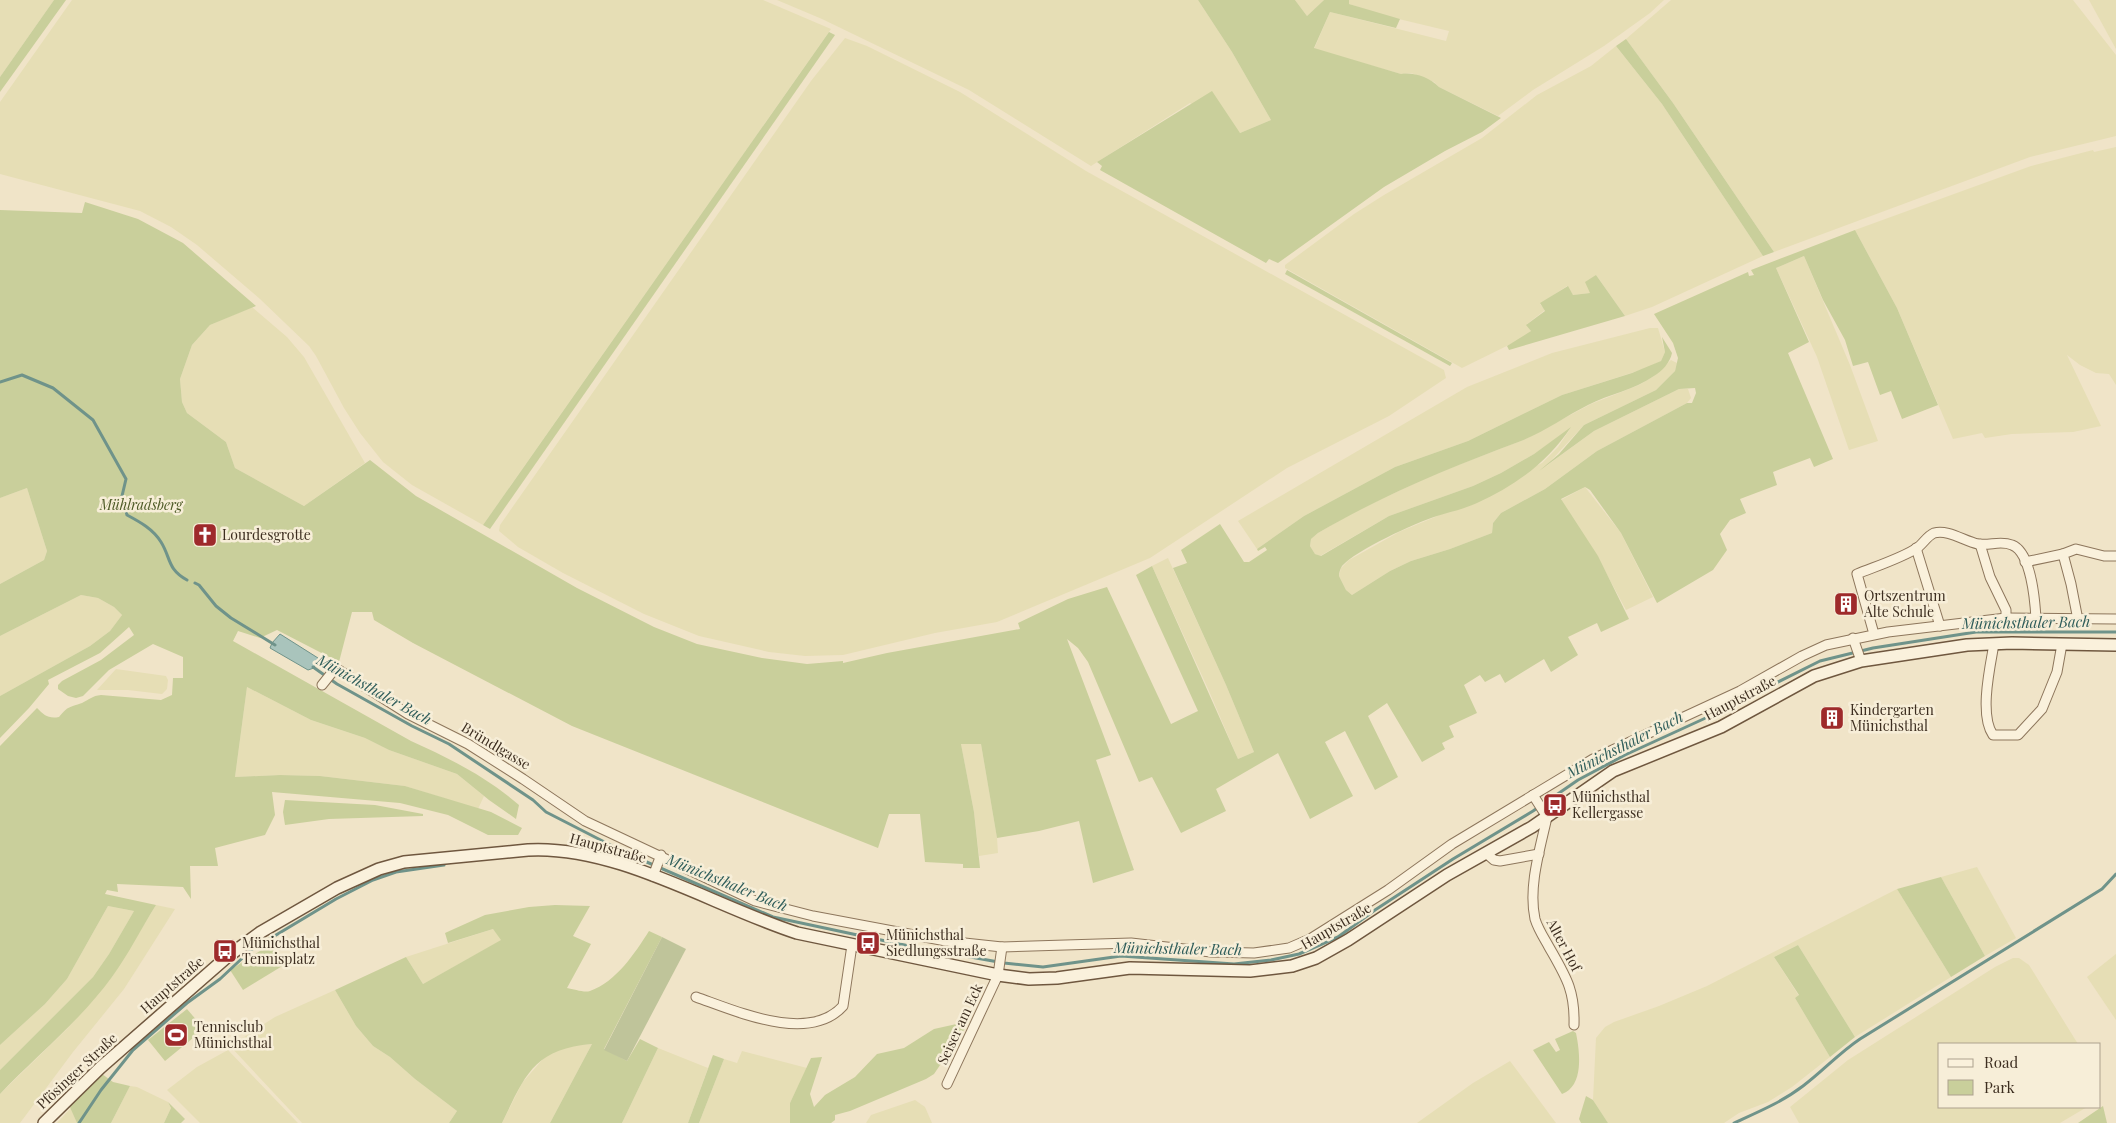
<svg xmlns="http://www.w3.org/2000/svg" width="2116" height="1123" font-family="'Playfair Display',serif">
  <rect width="100%" height="100%" fill="#f0e4c8"/>
  <g fill="#e6deb5">
    <path d="M0,0h54l-54,77z"/>
    <path d="M72,0h691l68,29 -348,496 -71,-40 -29,-23 -23,-29 -16,-25 -28,-52 -7,-10 -49,-47 -63,-54 -26,-18 -31,-16 -140,-37v-72z"/>
    <path d="M777,0h421l34,52 39,68 -31,13 -50,-30 -99,63 -122,-76 -147,-71z"/>
    <path d="M1295,0h29l-17,16z"/>
    <path d="M1349,0h315l-14,13 -46,33 -71,44 -35,26 -59,-29 -5,-5 -23,-9 -10,1 -87,-25 16,-37 116,29 3,-10 -67,-16 -33,-11z"/>
    <path d="M1671,0h402l43,55v81l-86,21 -256,95 -101,-149 -47,-64z"/>
    <path d="M2089,0h27v49z"/>
    <path d="M845,38l22,8 93,46 126,79 358,199 2,8 -57,38 -102,52 -137,90 -153,64 -62,11 -92,22 -38,1 -36,-4 -70,-16 -55,-22 -81,-41 -45,-26 -19,-16 1,-6 311,-444z"/>
    <path d="M1616,46l46,58 101,152 -111,51 -27,9 -29,-41 -6,18 -17,2 -6,-9 -27,18 5,6 -18,14 4,7 -8,7 -61,30 -177,-100v-3l69,-51 30,-19 98,-57 55,-43 54,-29z"/>
    <path d="M2116,147v238l-7,-11 -13,-1 -16,-8 -13,-10 34,71 -28,6 -61,2 -27,4 -3,-5 -29,6 -56,-131 -42,-78 176,-64 62,-16 1,2z"/>
    <path d="M1804,256l46,109 28,76 -29,9 -32,-93 -41,-89z"/>
    <path d="M252,307l35,30 17,20 61,106 -61,43 -69,-38 -9,-26 -39,-29 -5,-11 -2,-23 12,-34 18,-20z"/>
    <path d="M1650,328h8l7,24 -4,9 -14,7 -85,27 -94,46 -73,26 -91,49 -47,33 -19,-28 229,-134 85,-34z"/>
    <path d="M1671,360l6,3 -2,8 -19,19 -72,35 -39,42 49,-36 85,-42h9l3,9 -4,5 -90,48 -52,38 -44,24 -8,10 -1,10 -42,16 -39,12 -21,10 -38,24 -6,-5 -7,-14 2,-8 8,-8 50,-28 36,-15 107,-54 16,-16 12,-18 -36,25 -33,19 -28,13 -84,30 -69,40 -5,-2 -5,-8 1,-7 7,-6 38,-22 79,-37 88,-34 68,-36 48,-19 15,-9z"/>
    <path d="M1585,487l36,46 32,64 -27,13 -29,-54 -36,-56z"/>
    <path d="M27,488l20,63 -3,9 -44,24v-86z"/>
    <path d="M1168,558l58,127 28,67 -16,7 -29,-68 -57,-125z"/>
    <path d="M81,595l17,3 16,9 8,8 -12,16 -20,15 -90,50v-60z"/>
    <path d="M116,669l50,7 2,4 -1,9 -5,5 -34,-4h-31z"/>
    <path d="M247,687l64,33 54,18 24,12 68,24 27,22 -6,13 -73,-23 -85,-10 -40,-1 -45,2z"/>
    <path d="M961,744h20l16,94 1,15 -19,3 -5,-44z"/>
    <path d="M1977,867l39,71 -31,18 -44,-79z"/>
    <path d="M1897,889l54,88 -96,60 -57,-92 -24,12 25,39 -4,2 35,59 -38,30 -24,15 -29,11 -15,10h-116l-15,-23 3,-62 9,-11 9,-5 45,-16 48,-20z"/>
    <path d="M156,905l19,4 -51,80 -51,63 -53,71h-20v-29l68,-66 27,-31 17,-20z"/>
    <path d="M108,906l26,5 -25,43 -16,23 -93,93v-25l45,-41 22,-25z"/>
    <path d="M493,929l9,11 -79,44 -17,-27z"/>
    <path d="M2116,954v66l-29,-43z"/>
    <path d="M2013,958h6l10,7 49,79h-138v63h147l-27,16h-261l-9,-16 58,-47 147,-93z"/>
    <path d="M335,990l21,36 17,20 17,11 25,22 42,32 -8,12h-147l-72,-77 45,-29z"/>
    <path d="M592,1044l-42,79h-48l20,-40 21,-24 9,-7 18,-6z"/>
    <path d="M658,1048l50,20 -20,55h-66z"/>
    <path d="M228,1050l69,72 1,1h-98l-33,-33 30,-23z"/>
    <path d="M742,1051l65,17 -17,35v20h-91l25,-64 13,4z"/>
    <path d="M1510,1061l46,62h-139l56,-40z"/>
    <path d="M130,1086l7,1 31,15 3,6 -7,15h-53z"/>
    <path d="M915,1100l10,7 7,16h-66l5,-8z"/>
    <path d="M71,1108l6,15h-20z"/>
  </g>
  <g fill="#c9cf9b">
    <path d="M54,0h12l-66,92v-15z"/>
    <path d="M1198,0h97l12,16 17,-16h25v4l51,15 -4,9 -66,-16 -16,36 87,26c13,-2 28,3 38,13l62,31 -19,14 -37,19 -61,36 -106,76 -9,-4 -3,4 -166,-93 2,-4 -5,-4 115,-71 28,42 31,-13 -39,-68z"/>
    <path d="M829,32l6,3 -345,494 -7,-4z"/>
    <path d="M1626,39l47,64 101,149 -11,4 -101,-152 -46,-58z"/>
    <path d="M85,202l53,17 45,24 73,63 -46,19 -18,20 -12,34 2,23 5,11 39,29 9,26 69,38 66,-46 46,36 161,92 77,39 43,17 65,14 45,6 36,-3v2l44,-10 133,-24 -2,-6 50,-24 39,-12 64,137 27,-13 -62,-136 16,-9 86,193 16,-7 -28,-67 -53,-117 14,-5 -6,-13 39,-26 24,38h5l18,-12 -2,-3 -7,4 -1,-2 47,-33 91,-49 73,-26 94,-46 70,-22 29,-12 4,-9 -3,-15 10,16c-2,10 -10,18 -18,23 -20,14 -45,18 -66,29 -22,11 -44,27 -67,36 -70,26 -138,54 -203,92l-7,6 -1,7 5,8 6,2 68,-40 84,-30 28,-13 33,-19 37,-27c-23,35 -56,59 -94,76 -13,6 -27,9 -40,13 -22,7 -81,34 -95,50 -2,3 -3,7 -3,10l7,14 6,5 38,-24 21,-10 39,-12 42,-16 1,-10 8,-10 44,-24 52,-38 90,-48h5l4,-10 -1,-5 -16,1 -85,42 -55,40 20,-17 25,-29 72,-35 19,-19 3,-13 -5,-15 -19,-29 94,-42 1,4 5,-1 -3,-5 104,-40 42,78 41,97 -36,14 -11,-28 -11,4 -12,-33 -15,4 -8,-26 -22,-40 -19,-44 -28,12 33,74 -21,11 45,106 -19,8 -4,-9 -37,14 4,13 -37,14 6,14 -16,7 -10,14 7,16 -14,20 -56,33 -36,-70 -31,-43 -5,-3 -24,12 37,57 31,63 -28,13 -4,-9 -29,14 10,18 -27,17 -7,-13 -39,24 -5,-9 -15,8 -5,-7 -16,10 13,28 -28,13 5,11 -12,6 3,6 -23,13 -35,-59 -19,13 30,61 -23,13 -30,-59 -20,11 28,54 -43,23 -32,-66 -62,36 10,22 -45,22 -29,-56 -13,5 -51,-120 -10,-14 -11,-9 44,116 -15,5 38,110 -41,13 -14,-62 -40,10 -42,7 -16,-94h-20l13,68 6,56h-17v-4l-38,-2 -5,-48h-31l-11,34 -306,-122 -159,-83 -39,-23 -2,-8h-20l-13,50 -62,-32 -17,8 -22,-7 -5,10 178,100c38,17 76,36 108,64l-3,14 -27,-19 -32,-26 -68,-24 -24,-12 -54,-18 -64,-33 -12,90 45,-2 40,1 85,10 86,26 31,16 -4,7h-30l-40,-20 -48,-12 -128,-11 3,23 -10,20 -50,13 3,18h-28l1,33 -8,-12 -66,-3 1,8 -11,-2 -2,4 51,11c-15,24 -28,50 -44,72 -32,44 -75,78 -112,117v-24l93,-93 16,-23 25,-43 -26,-5 -41,73 -22,25 -45,41v-299l37,-38c7,7 11,11 22,9 10,-12 10,-9 23,-14 8,-4 10,-7 19,-8l60,5 11,-5 1,-17h10v-21l-30,-13 -44,26 -26,26 -7,2 -8,-2 -10,-7v-4l4,-4 39,-21 33,-25 -5,-8 -29,26 -52,27 1,4 -20,24 -29,30v-42l90,-50 20,-15 12,-16 -8,-8 -16,-9 -17,-3 -81,41v-52l44,-24 3,-9 -20,-63 -27,10v-288l82,3z"/>
    <path d="M1287,270l165,93 -2,3 -165,-92z"/>
    <path d="M1596,275l29,41 -116,34 -2,-4 24,-15 -5,-6 19,-14 -5,-8 28,-17 5,9 17,-2 -5,-11z"/>
    <path d="M285,800l90,5 48,9v2l-94,3 -44,6 -2,-13z"/>
    <path d="M1941,877l44,79 -34,21 -54,-88z"/>
    <path d="M555,905l35,1 -17,30 18,8 -24,44c7,1 17,5 23,3 26,-9 45,-38 59,-60l13,6 -58,112 23,12 13,-22 18,9 -36,75h-72l42,-79c-59,5 -67,32 -90,79h-53l8,-12 -42,-32 -25,-22 -17,-11 -17,-20 -21,-36 71,-33 17,27 78,-44 -8,-11 -45,14 -3,-10 40,-18 44,-8z"/>
    <path d="M271,944l13,21 -41,25 -13,-20z"/>
    <path d="M1798,945l57,92 -25,20 -35,-59 4,-3 -25,-38z"/>
    <path d="M187,1009l17,20 -39,32 -17,-21z"/>
    <path d="M970,1021l-36,53 -8,5 -76,32 -15,4v5l-4,3h-41v-20l21,-45 11,-1 -12,37 4,13 11,-12 30,-18 22,-23 27,-6 30,-19z"/>
    <path d="M1573,1031l3,2c4,20 8,53 -14,61l-29,-44 16,-8 7,10 4,-2 -5,-11z"/>
    <path d="M713,1055l11,4 -25,64h-11z"/>
    <path d="M102,1074l11,8 17,4 -19,37h-34l-8,-18z"/>
    <path d="M1586,1096l7,4 15,23h-27l-2,-4z"/>
    <path d="M168,1102l17,17 -4,4h-17l7,-15z"/>
    <path d="M2103,1106l4,17h-29z"/>
  </g>
  <path fill="#bfc49a" d="M662,937l24,12 -59,112 -23,-11z"/>
  <path fill="#a9c4bc" stroke="#6f938a" d="M280,634l38,24 -4,10 -6,2 -38,-22 2,-5z"/>
  <g fill="none" stroke-linecap="round" stroke-linejoin="round">
    <g stroke="#6f938a" stroke-width="3">
      <path d="M0,382l22,-7 31,13 40,32 33,59 -4,17 5,19c13,7 26,14 34,27 10,16 6,27 26,38"/>
      <path d="M195,583l4,2 17,21 15,12 44,27"/>
      <path d="M313,667l24,17 75,42 37,18 84,56 13,12 80,41 147,64 136,29 95,17 39,4 78,-11 113,8 37,-4 28,-6 39,-17 37,-27 78,-51 80,-48 45,-31 47,-25 85,-39 110,-55 53,-13 103,-16h140"/>
      <path d="M79,1123l22,-33 32,-40 54,-47 33,-24 31,-29 85,-51 37,-19 23,-8 48,-7"/>
      <path d="M1734,1123c24,-11 48,-21 69,-37 20,-15 36,-33 57,-47l242,-150 14,-15"/>
    </g>
    <defs>
      <g id="street">
        <path d="M1980,544l10,33 16,33v8"/>
        <path d="M1916,548l24,78"/>
        <path d="M2025,562l38,-8"/>
        <path d="M2078,620l-7,-36 -8,-30 13,-5 28,7h12"/>
        <path d="M1874,634l-17,-60c17,-7 45,-16 60,-26 6,-4 10,-12 17,-15 14,-4 30,8 44,11 12,2 22,-4 34,1 19,7 23,56 24,74"/>
        <path d="M1853,638l8,23"/>
        <path d="M1994,644c-4,23 -15,71 -1,91h25l24,-26 15,-37 5,-28"/>
        <path d="M322,685l12,-15 3,-1 71,45 60,30 55,35 62,42 170,80 58,15 133,25 56,6 129,-4 80,9 43,1 35,-5 21,-9 78,-49 64,-46 141,-85 147,-68 62,-35 24,-11 62,-13 118,-14 110,1"/>
        <path d="M1533,795l14,22c-7,32 -19,70 -12,102 3,10 9,19 14,28 17,30 26,43 25,78"/>
        <path d="M1486,853l8,7 6,1 39,-7"/>
        <path d="M653,876l8,-21"/>
        <path d="M696,997c40,14 113,47 147,9l9,-61"/>
        <path d="M947,1084l51,-109 4,-28"/>
      </g>
      <path id="secondary" d="M44,1123l56,-55 127,-111 34,-25 76,-44 42,-19 25,-7 124,-12c89,-5 185,56 269,83l201,42 31,4 28,-1 73,-10 120,3 42,-5 24,-8 32,-18 99,-65 85,-48 81,-56 108,-44 93,-51 47,-15 106,-16 45,-2 104,2"/>
    </defs>
    <use href="#street" stroke="#8d765c" stroke-width="11"/>
    <use href="#secondary" stroke="#6f573f" stroke-width="14"/>
    <use href="#street" stroke="#faf1dc" stroke-width="9"/>
    <use href="#secondary" stroke="#faf1dc" stroke-width="11"/>
  </g>
  <defs>
    <symbol id="church-square" viewBox="-11 -11 22 22"><rect x="-9" y="-9" width="18" height="18" rx="4" fill="#9e2a2b" stroke="#f7eed8"/><path d="M-1.2-6h2.4v3.5h3.3v2.4h-3.3V6h-2.4V-.1h-3.3v-2.4h3.3Z" fill="#fff"/></symbol>
    <symbol id="building-square" viewBox="-11 -11 22 22"><rect x="-9" y="-9" width="18" height="18" rx="4" fill="#9e2a2b" stroke="#f7eed8"/><path d="M-4-6H4V6H1V3H-1V6H-4ZM-2.5-4.3h1.7v1.8h-1.7ZM.8-4.3h1.7v1.8H.8ZM-2.5-1h1.7V.8h-1.7ZM.8-1h1.7V.8H.8Z" fill="#fff"/></symbol>
    <symbol id="bus-square" viewBox="-11 -11 22 22"><rect x="-9" y="-9" width="18" height="18" rx="4" fill="#9e2a2b" stroke="#f7eed8"/><path d="M-5-6H5V4H4V6H2V4H-2V6H-4V4H-5ZM-3.5-4V0h7V-4ZM-3.5 1.2v1.5H-2V1.2ZM2 1.2v1.5H3.5V1.2Z" fill="#fff"/></symbol>
    <symbol id="stadium-square" viewBox="-11 -11 22 22"><rect x="-9" y="-9" width="18" height="18" rx="4" fill="#9e2a2b" stroke="#f7eed8"/><path d="M0-5a6.5 5 0 1 0 0 10a6.5 5 0 1 0 0-10ZM-3.5-1.8h7v3.6h-7Z" fill="#fff"/></symbol>
  </defs>
  <g fill-rule="evenodd">
    <use href="#church-square" x="191" y="521" width="28" height="28"/>
    <use href="#building-square" x="1832" y="590" width="28" height="28"/>
    <use href="#building-square" x="1818" y="704" width="28" height="28"/>
    <use href="#bus-square" x="1541" y="791" width="28" height="28"/>
    <use href="#bus-square" x="854" y="929" width="28" height="28"/>
    <use href="#bus-square" x="211" y="937" width="28" height="28"/>
    <use href="#stadium-square" x="162" y="1021" width="28" height="28"/>
  </g>
  <g text-anchor="middle" stroke-width="5" stroke-linejoin="round" paint-order="stroke">
    <g font-size="14" font-style="italic" fill="#4d5a26" stroke="#f7eed8">
      <text x="141" y="510">Mühlradsberg</text>
    </g>
    <g font-size="14" fill="#3d2e20" stroke="#f7eed8" text-anchor="start">
      <text x="222" y="540">Lourdesgrotte</text>
      <text x="1864" y="601">Ortszentrum<tspan x="1864" dy="16">Alte Schule</tspan></text>
      <text x="1850" y="715">Kindergarten<tspan x="1850" dy="16">Münichsthal</tspan></text>
      <text x="1572" y="802">Münichsthal<tspan x="1572" dy="16">Kellergasse</tspan></text>
      <text x="886" y="940">Münichsthal<tspan x="886" dy="16">Siedlungsstraße</tspan></text>
      <text x="242" y="948">Münichsthal<tspan x="242" dy="16">Tennisplatz</tspan></text>
      <text x="194" y="1032">Tennisclub<tspan x="194" dy="16">Münichsthal</tspan></text>
    </g>
    <g font-size="14" fill="#3d2e20" stroke="#f7eed8">
      <text transform="translate(1740 698) rotate(-28)" y="5">Hauptstraße</text>
      <text transform="translate(496 746) rotate(31)" y="5">Bründlgasse</text>
      <text transform="translate(608 848) rotate(15)" y="5">Hauptstraße</text>
      <text transform="translate(1336 926) rotate(-30)" y="5">Hauptstraße</text>
      <text transform="translate(1564 945) rotate(62)" y="5">Alter Hof</text>
      <text transform="translate(172 985) rotate(-41)" y="5">Hauptstraße</text>
      <text transform="translate(960 1024) rotate(-65)" y="5">Seiser am Eck</text>
      <text transform="translate(77 1071) rotate(-43)" y="5">Pfösinger Straße</text>
    </g>
    <g font-size="15" font-style="italic" fill="#2f5d5a" stroke="#f7eed8">
      <text transform="translate(2026 623) rotate(-1)" y="5">Münichsthaler Bach</text>
      <text transform="translate(374 690) rotate(29)" y="5">Münichsthaler Bach</text>
      <text transform="translate(1625 745) rotate(-27)" y="5">Münichsthaler Bach</text>
      <text transform="translate(727 883) rotate(22)" y="5">Münichsthaler Bach</text>
      <text transform="translate(1178 949) rotate(1)" y="5">Münichsthaler Bach</text>
    </g>
  </g>
  <rect x="1938" y="1043" width="162" height="65" fill="#f7eed8" stroke="#ada18e"/>
  <rect x="1948" y="1059" width="25" height="8" fill="#faf1dc" stroke="#ada18e"/>
  <text x="1984" y="1068" font-size="15" fill="#3d2e20">Road</text>
  <rect x="1948" y="1080" width="25" height="15" fill="#c9cf9b" stroke="#ada18e"/>
  <text x="1984" y="1093" font-size="15" fill="#3d2e20">Park</text>
</svg>
